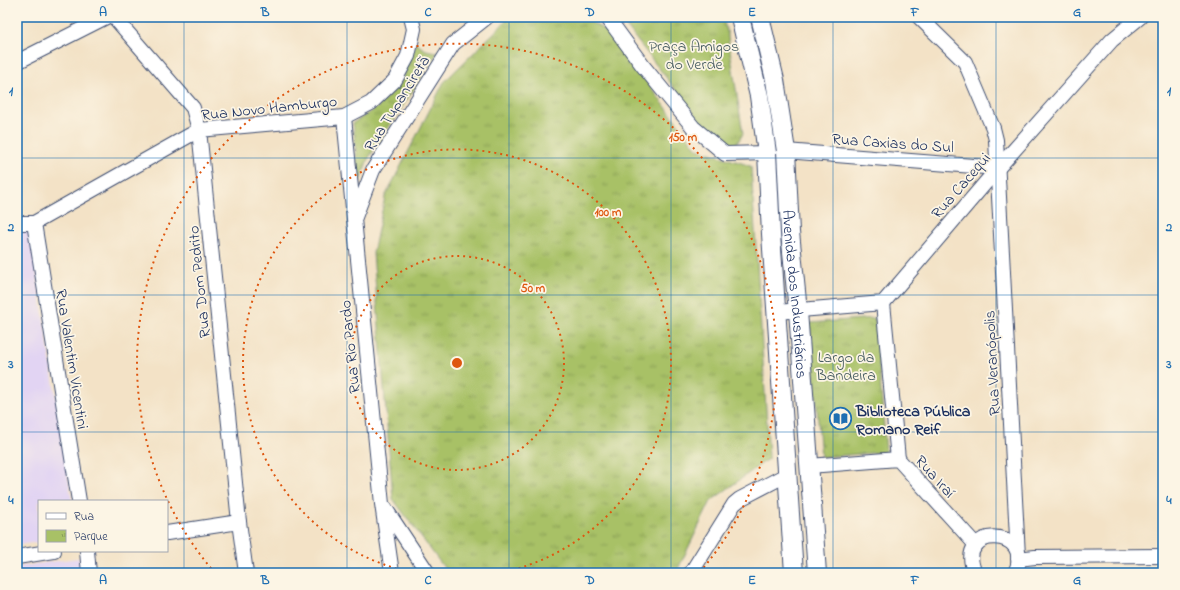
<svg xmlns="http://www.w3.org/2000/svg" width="1180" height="590" font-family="'Indie Flower',sans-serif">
  <defs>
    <pattern id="park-tufts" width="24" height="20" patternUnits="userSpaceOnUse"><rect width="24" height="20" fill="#a8c166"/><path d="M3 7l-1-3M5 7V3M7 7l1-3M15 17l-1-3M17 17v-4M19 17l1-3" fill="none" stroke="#889d57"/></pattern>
  </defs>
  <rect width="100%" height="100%" fill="#fcf5e5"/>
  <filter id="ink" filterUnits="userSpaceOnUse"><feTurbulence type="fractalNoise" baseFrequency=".025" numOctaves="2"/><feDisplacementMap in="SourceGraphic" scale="8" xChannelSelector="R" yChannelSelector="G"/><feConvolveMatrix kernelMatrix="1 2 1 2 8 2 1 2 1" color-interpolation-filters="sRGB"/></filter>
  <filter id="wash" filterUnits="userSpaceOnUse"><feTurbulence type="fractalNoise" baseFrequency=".012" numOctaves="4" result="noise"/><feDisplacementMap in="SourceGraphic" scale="16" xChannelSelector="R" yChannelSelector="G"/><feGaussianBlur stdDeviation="0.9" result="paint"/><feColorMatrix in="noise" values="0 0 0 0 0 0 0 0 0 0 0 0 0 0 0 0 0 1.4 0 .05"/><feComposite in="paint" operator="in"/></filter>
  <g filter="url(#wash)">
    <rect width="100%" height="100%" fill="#f3e2c6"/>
    <g fill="#e2d4f3">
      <path d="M30,230l42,271h-33v41l-22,3v-314z"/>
      <path d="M79,558l2,15h-64v-6z"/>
    </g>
    <g fill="url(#park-tufts)" stroke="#627862">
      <path d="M510,17h72l29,17 86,115 54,17 18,292 -58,43 -35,72h-228l-55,-74 -20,-246 12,-56 59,-115z"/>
      <path d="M619,17h103l5,14 16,103 -8,12 -28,-16z"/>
      <path d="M416,42c6,8 12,9 22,10l-70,107 -9,25 -6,-61 25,-16 23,-25z"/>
      <path d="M875,318l11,134 -65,5 -11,-134z"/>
    </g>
  </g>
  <g filter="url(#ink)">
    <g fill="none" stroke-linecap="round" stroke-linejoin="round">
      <defs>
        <g id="minor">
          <path d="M114,17l79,91 6,22 40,392 7,51"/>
          <path d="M607,17l36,49 50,61 32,27 42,-1"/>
          <path d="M919,17l46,45 28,66 3,12 22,416"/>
          <path d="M17,62l89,-45"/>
          <path d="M344,117l38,387 10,69"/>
          <path d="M786,151l212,17"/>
          <path d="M355,217l18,-47 80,-126 34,-27"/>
          <path d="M17,223h17l165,-93 145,-13 27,-14 24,-23 13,-24 6,-27 -3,-12"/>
          <path d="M34,223l45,278"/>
          <path d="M883,303l15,156"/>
          <path d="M777,312l106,-9 115,-135 114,-128 28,-23"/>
          <path d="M809,466l89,-7 78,86"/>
          <path d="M385,508l43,65"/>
          <path d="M167,533l72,-11"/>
          <path d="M87,551l2,22"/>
          <path d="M17,557l37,-6"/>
          <path d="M1018,559l17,-2 128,-1"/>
          <path d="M691,573l43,-69 6,-5 48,-25"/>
          <path d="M975,573c-22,-49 62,-46 40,0"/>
        </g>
        <g id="tertiary">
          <path d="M740,17l19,79 8,57 4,81 23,339"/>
          <path id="s1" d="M760,17l15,63 11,71 4,81 8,79 19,262"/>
        </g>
      </defs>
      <use href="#minor" stroke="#3b4a6e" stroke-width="16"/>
      <use href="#tertiary" stroke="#3b4a6e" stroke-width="20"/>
      <use href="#minor" stroke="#fff" stroke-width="14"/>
      <use href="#tertiary" stroke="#fff" stroke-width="18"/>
    </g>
  </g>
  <path fill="none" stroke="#1f6fb2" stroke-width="1" stroke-opacity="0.55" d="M184,17v556M347,17v556M509,17v556M671,17v556M833,17v556M996,17v556M17,158h1146M17,295h1146M17,432h1146"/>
  <g fill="none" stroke="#de5710" stroke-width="2" stroke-dasharray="2 4">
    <circle cx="457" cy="363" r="107"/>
    <path d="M414 573A214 214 0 1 1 500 573"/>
    <path d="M215 573A320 320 0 1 1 699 573"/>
  </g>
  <defs>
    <symbol id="library-ring" viewBox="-11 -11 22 22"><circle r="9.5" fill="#fcf5e5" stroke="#1f6fb2" stroke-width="1.5"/><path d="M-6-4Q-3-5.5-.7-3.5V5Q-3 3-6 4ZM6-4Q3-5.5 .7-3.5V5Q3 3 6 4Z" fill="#1f6fb2"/></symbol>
  </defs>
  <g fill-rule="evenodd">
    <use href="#library-ring" x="828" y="406" width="25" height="25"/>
  </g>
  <g text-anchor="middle" stroke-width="3.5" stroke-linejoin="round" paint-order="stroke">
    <g font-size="16" fill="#455b60" stroke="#fcf5e5">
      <text x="694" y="51">Praça Amigos<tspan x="694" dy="18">do Verde</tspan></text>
      <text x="846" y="362">Largo da<tspan x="846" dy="18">Bandeira</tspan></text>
    </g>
    <g font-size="16" fill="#1b2f5e" stroke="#fcf5e5">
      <text transform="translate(396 103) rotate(-58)" y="6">Rua Tupanciretã</text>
      <text transform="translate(269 107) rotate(-6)" y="6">Rua Novo Hamburgo</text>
      <text transform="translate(893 142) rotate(4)" y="6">Rua Caxias do Sul</text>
      <text transform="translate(960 185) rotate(-49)" y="6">Rua Cacequi</text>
      <text transform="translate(198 282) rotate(-96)" y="6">Rua Dom Pedrito</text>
      <text dy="6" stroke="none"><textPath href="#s1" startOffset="280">Avenida dos Industriários</textPath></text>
      <text transform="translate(349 347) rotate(-96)" y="6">Rua Rio Pardo</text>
      <text transform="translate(73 359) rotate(81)" y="6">Rua Valentim Vicentini</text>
      <text transform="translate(991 363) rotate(-93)" y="6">Rua Veranópolis</text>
      <text transform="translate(936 476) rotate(48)" y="6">Rua Iraí</text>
    </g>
    <g font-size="16" font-weight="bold" fill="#1b2f5e" stroke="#fcf5e5" text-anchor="start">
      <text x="856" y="416">Biblioteca Pública<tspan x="856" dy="18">Romano Reif</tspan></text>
    </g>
  </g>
  <circle cx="457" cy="363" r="6" fill="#de5710" stroke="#fcf5e5" stroke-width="2"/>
  <g font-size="12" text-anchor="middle" font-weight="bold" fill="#de5710" stroke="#fcf5e5" stroke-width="3.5" stroke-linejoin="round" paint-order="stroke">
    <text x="683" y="141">150 m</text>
    <text x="608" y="216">100 m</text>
    <text x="533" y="292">50 m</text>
  </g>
  <rect width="1180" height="590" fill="none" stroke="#fcf5e5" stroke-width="44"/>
  <rect x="38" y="500" width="130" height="52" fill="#fcf5e5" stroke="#a2a6af"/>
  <rect x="46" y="513" width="20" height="6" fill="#ffffff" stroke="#a2a6af"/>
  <text x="74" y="520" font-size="12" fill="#1b2f5e">Rua</text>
  <rect x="46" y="530" width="20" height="12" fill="url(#park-tufts)" stroke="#a2a6af"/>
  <text x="74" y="540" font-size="12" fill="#1b2f5e">Parque</text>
  <rect x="22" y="22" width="1136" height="546" fill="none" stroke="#1f6fb2" stroke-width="1.5"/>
  <g font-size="13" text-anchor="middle" font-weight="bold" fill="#1f6fb2">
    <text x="103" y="16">A</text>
    <text x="265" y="16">B</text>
    <text x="428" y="16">C</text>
    <text x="590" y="16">D</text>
    <text x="752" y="16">E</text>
    <text x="915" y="16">F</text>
    <text x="1077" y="16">G</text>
    <text x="11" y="95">1</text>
    <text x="1169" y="95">1</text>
    <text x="11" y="231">2</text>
    <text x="1169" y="231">2</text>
    <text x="11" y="368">3</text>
    <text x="1169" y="368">3</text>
    <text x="11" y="504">4</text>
    <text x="1169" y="504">4</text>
    <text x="103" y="584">A</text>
    <text x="265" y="584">B</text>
    <text x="428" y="584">C</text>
    <text x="590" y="584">D</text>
    <text x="752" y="584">E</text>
    <text x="915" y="584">F</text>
    <text x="1077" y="584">G</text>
  </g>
</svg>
